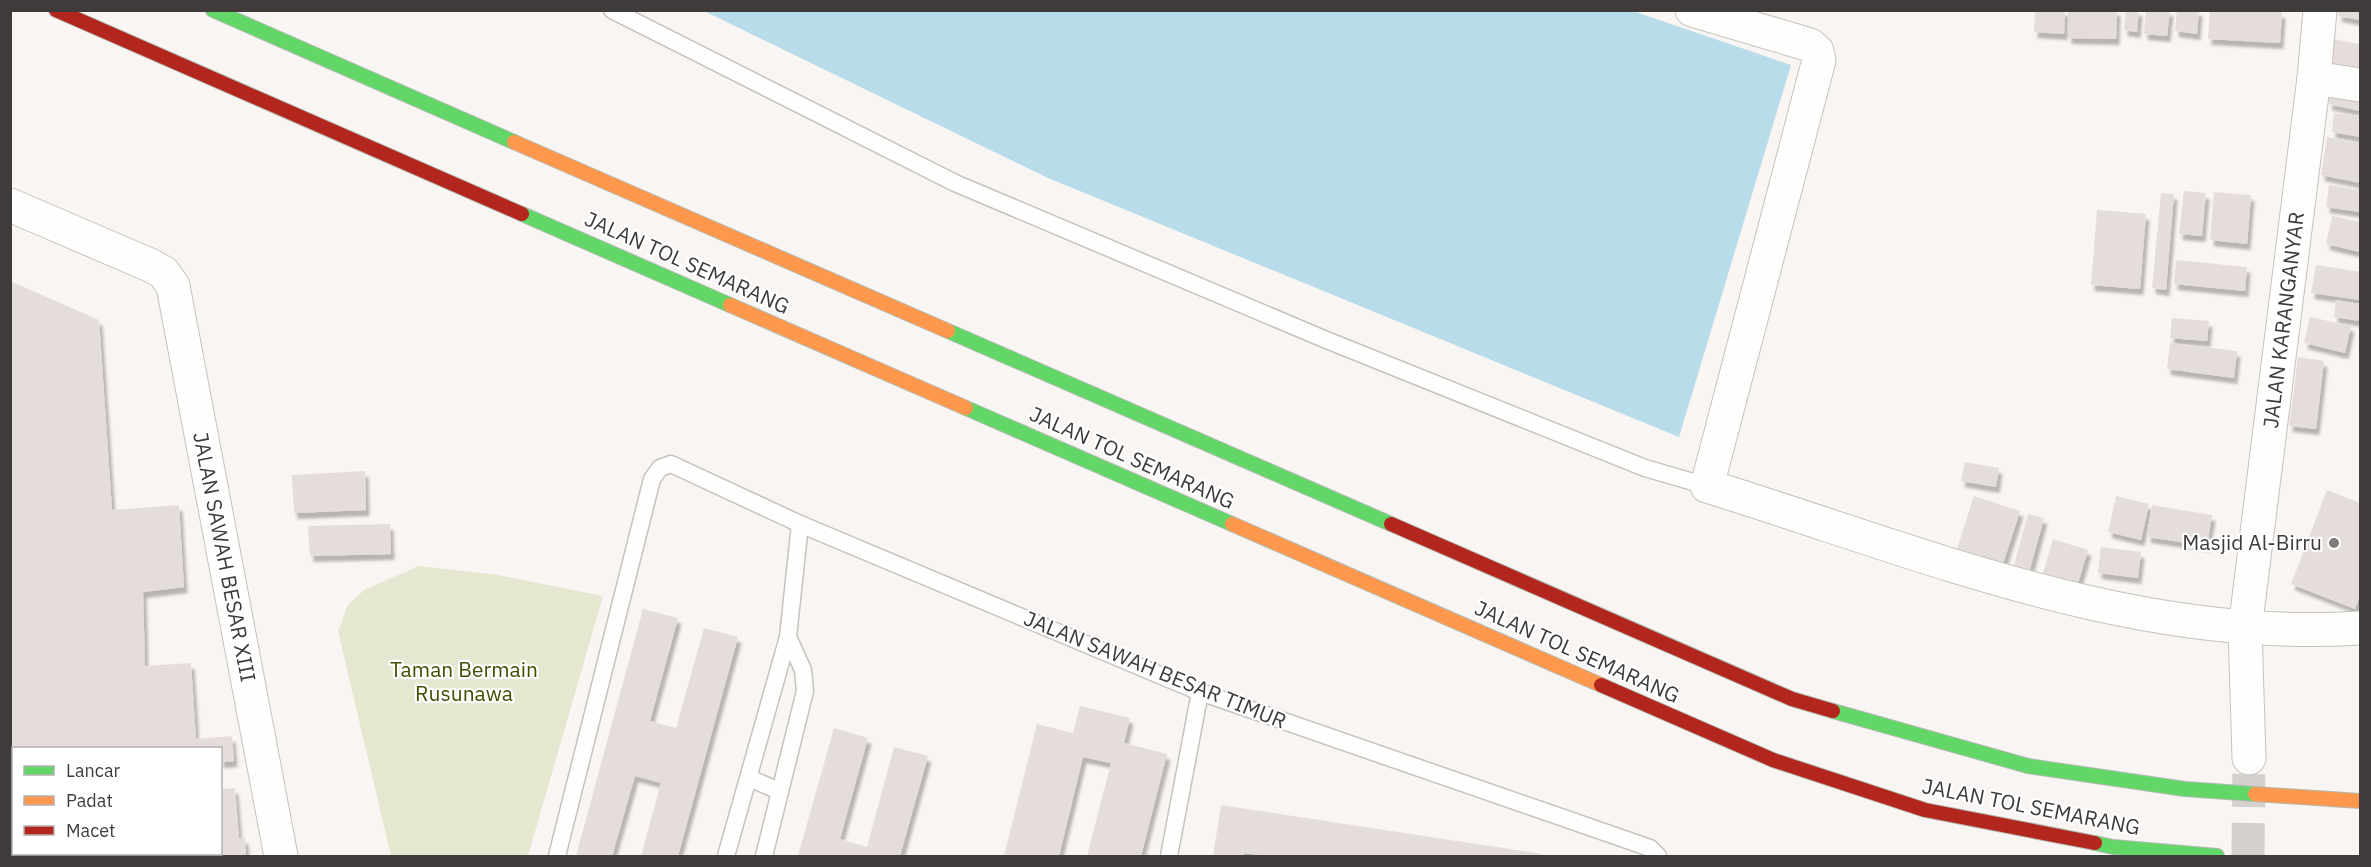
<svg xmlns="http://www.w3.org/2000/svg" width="2371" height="867" font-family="'IBM Plex Sans',sans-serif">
  <defs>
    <filter id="shadow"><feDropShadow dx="3.5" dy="6" stdDeviation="1.5" flood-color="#0004"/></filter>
  </defs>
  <rect width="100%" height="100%" fill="#f9f5f3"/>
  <path fill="#e5e7d0" d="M419,566l79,9 105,21 -75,260h-137l-53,-225 10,-26 16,-15z"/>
  <path fill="#b9dcea" d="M1633,11l158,54 -112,372 -631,-259 -344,-167z"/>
  <g fill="#e5ddda" filter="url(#shadow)">
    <path d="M2035,10h30l-1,24 -30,-2z"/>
    <path d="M2068,10h49l-1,29 -48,-1z"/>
    <path d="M2126,10h13l-2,22 -13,-2z"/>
    <path d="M2146,10h24l-3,26 -23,-2z"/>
    <path d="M2177,10h22l-2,24 -22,-3z"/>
    <path d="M2210,10l72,2 -2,31 -72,-4z"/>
    <path d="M2339,10h21v10l-22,-4z"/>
    <path d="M2333,39l27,5v25l-31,-7z"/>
    <path d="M2332,89l28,3v19l-32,-7z"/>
    <path d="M2334,113l26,3v21l-28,-5z"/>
    <path d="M2327,137l33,6v40l-39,-8z"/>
    <path d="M2329,185l31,5v22l-34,-5z"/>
    <path d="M2184,191l22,2 -4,43 -23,-2z"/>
    <path d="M2214,192l37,3 -4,49 -37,-4z"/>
    <path d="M2161,193l13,1 -8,96 -14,-2z"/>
    <path d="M2097,210l49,4 -6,75 -49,-4z"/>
    <path d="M2332,216l28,6v30l-34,-8z"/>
    <path d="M2176,260l71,7 -2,24 -71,-7z"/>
    <path d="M2316,265l44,7v28l-49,-7z"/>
    <path d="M10,281l89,39 13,190 67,-5 5,82 -41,5 2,74 46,-3 5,76 36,-3 2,25 -14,1v-14h-206v106h206v-65l15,-1 4,50h6l1,18h-236z"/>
    <path d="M2336,300l24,4v17l-26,-4z"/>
    <path d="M2310,317l41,9 -6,27 -41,-10z"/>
    <path d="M2172,318l37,3 -2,20 -37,-3z"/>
    <path d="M2170,343l67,8 -3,27 -67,-9z"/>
    <path d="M2298,357l26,4 -8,68 -27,-3z"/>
    <path d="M1965,462l34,6 -3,19 -35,-6z"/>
    <path d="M365,471l1,39 -72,3 -2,-38z"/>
    <path d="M2327,490l33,13v92l-5,14 -64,-25z"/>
    <path d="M1974,496l46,15 -19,59 -46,-15z"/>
    <path d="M2116,496l33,8 -8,36 -33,-8z"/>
    <path d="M2152,505l60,10 -5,31 -60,-9z"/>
    <path d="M2028,514l16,4 -17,62 -16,-4z"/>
    <path d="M390,524l1,30 -81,2 -2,-30z"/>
    <path d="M2053,539l35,11 -12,40 -35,-10z"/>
    <path d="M2101,547l40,5 -3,26 -40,-5z"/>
    <path d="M643,609l35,9 -28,103 26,7 28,-100 34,9 -60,219h-37l20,-73 -26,-7 -23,80h-36z"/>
    <path d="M1080,706l50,12 -6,25 43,11 -26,102h-54l24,-93 -28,-6 -24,99h-55l33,-132 36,9z"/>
    <path d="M834,728l34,10 -28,101 27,8 27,-100 34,9 -28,100h-102z"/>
    <path d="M1221,805l321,49v2h-274l-24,-3 -1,3h-30z"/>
  </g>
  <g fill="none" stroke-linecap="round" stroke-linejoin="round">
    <path stroke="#d4d0ce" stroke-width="33" stroke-dasharray="33 16" stroke-linecap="butt" d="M2248,856l1,-98"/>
    <defs>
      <g id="lane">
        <path d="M612,10l343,173 369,156 321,129 62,18"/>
        <path d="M749,778l30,13"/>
        <path d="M557,856l95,-377 8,-11 11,-4 129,60 400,168 450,156 8,8"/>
        <path d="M726,856l62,-219 12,-113"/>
        <path d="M764,856l41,-165 -2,-21 -15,-33"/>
        <path d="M1169,856l31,-164"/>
      </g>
      <g id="street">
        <path d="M1692,10l118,35 7,6 2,9 -112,426c213,66 426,157 653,142"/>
        <path d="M2314,78l46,7"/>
        <path d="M10,205l142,61 12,7 9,13 108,570"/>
        <path d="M2249,758l-4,-129 69,-551 6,-68"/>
      </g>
      <g id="fast">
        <path d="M213,10l301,132"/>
        <path d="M522,214l208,91"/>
        <path d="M948,331l443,193"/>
        <path d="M966,408l266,116"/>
        <path d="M1833,711l195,55 157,23 70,5"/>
        <path d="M2095,843l18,4 104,9"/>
      </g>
      <g id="slow">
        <path d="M514,142l434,189"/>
        <path d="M730,305l236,103"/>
        <path d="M1232,524l369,161"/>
        <path d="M2255,794l105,7"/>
      </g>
      <g id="jam">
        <path d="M56,10l466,204"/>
        <path d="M1391,524l401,175 41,12"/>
        <path d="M1601,685l172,75 152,50 170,33"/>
      </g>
    </defs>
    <use href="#lane" stroke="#c5c2c0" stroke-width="19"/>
    <use href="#street" stroke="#c5c2c0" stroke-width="35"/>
    <use href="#fast" stroke="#b0bbb1" stroke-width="16"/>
    <use href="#slow" stroke="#b0bbb1" stroke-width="16"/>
    <use href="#jam" stroke="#b0bbb1" stroke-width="16"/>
    <use href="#lane" stroke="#fefefd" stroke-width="16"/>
    <use href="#street" stroke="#fefefd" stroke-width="33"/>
    <use href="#fast" stroke="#63d668" stroke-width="14"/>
    <use href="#slow" stroke="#ff974d" stroke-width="14"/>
    <use href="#jam" stroke="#b3261e" stroke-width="14"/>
  </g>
  <circle fill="#807c7b" stroke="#fff" stroke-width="2" cx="2334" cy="543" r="6"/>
  <g text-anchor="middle" stroke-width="4.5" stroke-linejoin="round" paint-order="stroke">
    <g font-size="21" fill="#3f3b3a" stroke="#fff">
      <text transform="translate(687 263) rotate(24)" y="7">JALAN TOL SEMARANG</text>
      <text transform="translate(2284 320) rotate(-83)" y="7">JALAN KARANGANYAR</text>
      <text transform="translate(1132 458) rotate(24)" y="7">JALAN TOL SEMARANG</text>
      <text transform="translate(224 557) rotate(79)" y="7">JALAN SAWAH BESAR XIII</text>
      <text transform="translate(1577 652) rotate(24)" y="7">JALAN TOL SEMARANG</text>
      <text transform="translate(1155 670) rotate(22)" y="7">JALAN SAWAH BESAR TIMUR</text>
      <text transform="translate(2031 807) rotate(11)" y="7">JALAN TOL SEMARANG</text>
    </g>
    <g font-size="21" fill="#3f3b3a" stroke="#fff" text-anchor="end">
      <text x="2322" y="550">Masjid Al-Birru</text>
    </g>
    <g font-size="21" fill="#444d02" stroke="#fff">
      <text x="464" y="677">Taman Bermain<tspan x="464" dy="24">Rusunawa</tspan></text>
    </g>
  </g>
  <rect width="2371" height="867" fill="none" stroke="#3f3b3a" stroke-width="24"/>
  <rect x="12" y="747" width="210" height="108" fill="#ffffff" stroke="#b2b1b0" stroke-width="1.5"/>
  <rect x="24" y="766" width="30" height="9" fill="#63d668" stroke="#b2b1b0" stroke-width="1.5"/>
  <text x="66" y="777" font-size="18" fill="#3f3b3a">Lancar</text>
  <rect x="24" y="796" width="30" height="9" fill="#ff974d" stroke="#b2b1b0" stroke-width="1.5"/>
  <text x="66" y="807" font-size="18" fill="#3f3b3a">Padat</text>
  <rect x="24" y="826" width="30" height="9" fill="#b3261e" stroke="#b2b1b0" stroke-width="1.5"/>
  <text x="66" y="837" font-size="18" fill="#3f3b3a">Macet</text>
</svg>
